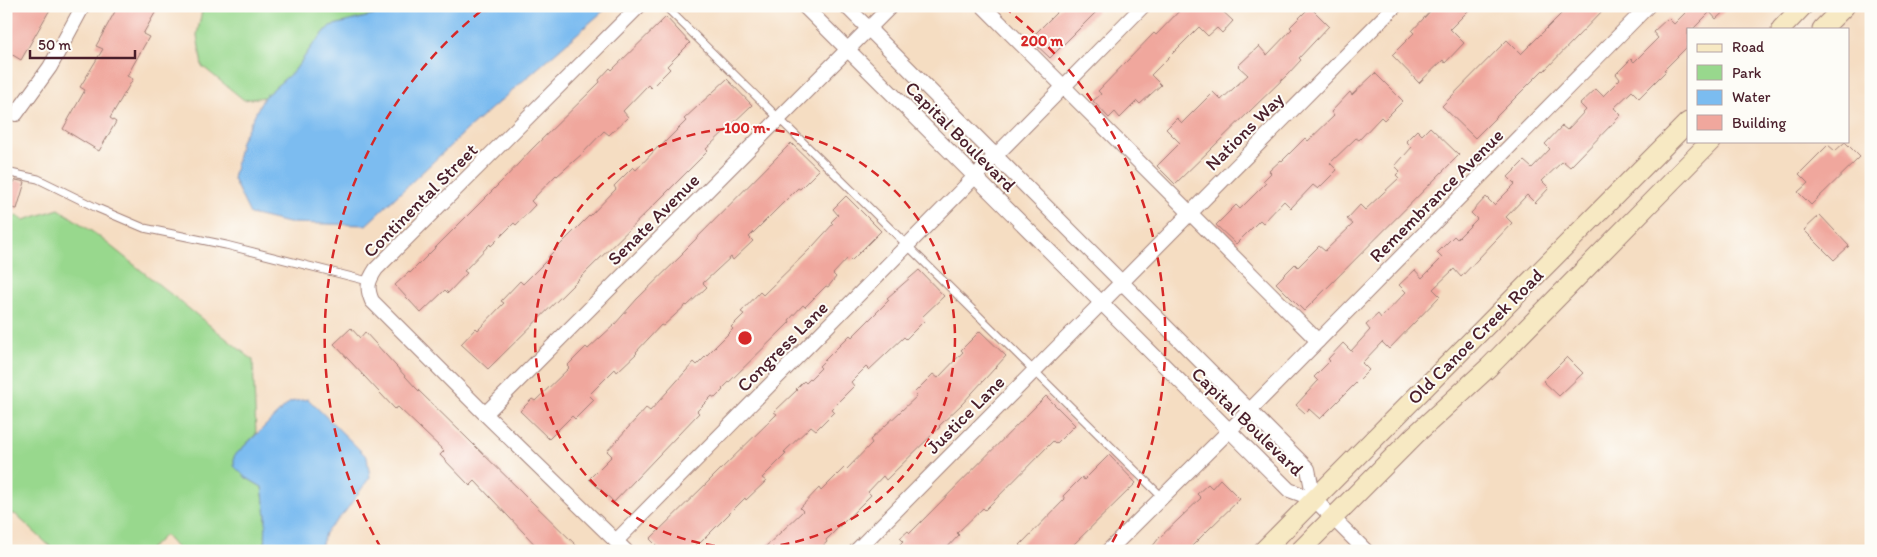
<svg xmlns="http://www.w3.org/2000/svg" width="1877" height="557" font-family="Itim,sans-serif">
  <rect width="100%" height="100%" fill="#fdfcf7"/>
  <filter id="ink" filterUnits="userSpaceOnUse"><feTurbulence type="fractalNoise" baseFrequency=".02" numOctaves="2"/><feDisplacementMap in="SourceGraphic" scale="10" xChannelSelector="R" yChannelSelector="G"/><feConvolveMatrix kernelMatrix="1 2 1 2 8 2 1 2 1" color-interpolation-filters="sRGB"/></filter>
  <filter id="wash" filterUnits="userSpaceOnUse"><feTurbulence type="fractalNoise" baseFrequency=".0096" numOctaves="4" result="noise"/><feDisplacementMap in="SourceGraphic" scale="20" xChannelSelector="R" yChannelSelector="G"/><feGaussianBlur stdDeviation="1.12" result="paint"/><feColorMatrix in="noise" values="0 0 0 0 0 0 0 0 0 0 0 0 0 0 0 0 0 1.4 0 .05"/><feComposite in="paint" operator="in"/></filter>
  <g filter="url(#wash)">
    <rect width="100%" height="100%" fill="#f5ddc2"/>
    <g fill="#98d88d" stroke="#717c5c">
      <path d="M203,6h180l-9,9 -44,11 -18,20 -17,24 -31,27 -20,3 -42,-34 -5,-31z"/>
      <path d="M59,209l38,26 156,125 3,74 -22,22 11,21 17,10 4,28 -1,36h-86l-14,-16 -17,16h-93l-40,-37h-9v-303l18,9z"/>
    </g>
    <g fill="#7bbcf0" stroke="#626e8e">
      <path d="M383,6h226l-141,123 -102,96 -78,-2 -38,-9 -17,-35 8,-38 23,-44 31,-27 17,-24 18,-20 44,-11z"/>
      <path d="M308,399l59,58 3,20 -25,35 -20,21 -5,18h-55l1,-36 -4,-28 -17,-10 -11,-11v-10l56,-54z"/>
    </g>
    <g id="blocks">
      <g fill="#f0a79d">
        <path d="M6,6h46l-31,54 -15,-9z"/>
        <path d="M118,6h41l-16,28 6,3 -22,39 6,3 -23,39 6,4 -17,29 -36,-22 22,-39 -5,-3 23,-38 -7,-3z"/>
        <path d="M1063,6h39l-52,52 -20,-19z"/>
        <path d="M1184,6h33l16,15 -11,12 -5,-5 -9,8 -9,-9 -48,48 10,10 -21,19 -3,-3 -17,17 -5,-6 -6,6 -16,-17 8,-7 -3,-3 56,-58 2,2z"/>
        <path d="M1435,6h38l-23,23 14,14 -19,20 -2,-3 -24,23 -27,-28 22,-22 -2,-2z"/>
        <path d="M1569,6h38l-63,65 -1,-1 -68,68 -33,-32 65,-66 14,14z"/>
        <path d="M1692,6h38l-14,13 -6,-7 -17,17h-5v17l-24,24 2,1 -27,27 -7,-7 -18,17 7,7 -51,52 -7,-6 -21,20 7,7 -14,15 -8,-8 -21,22 6,6 -51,54 -7,-8 -21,20 7,7 -51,53 -7,-7 -20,21 7,7 -49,49 -11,-10 -4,4 -9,-8 22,-24 -4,-4 16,-16 -2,-2 15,-16 8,8 19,-21 -4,-5 12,-11 3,4 25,-26 -7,-7 16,-15 7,8 20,-20 -5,-5 17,-17 3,3 20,-20 -6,-6 15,-16 8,8 21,-21 -7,-7 16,-16 8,7 18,-19 -5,-5 17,-18 5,4 19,-20 -6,-6 16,-15 7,7 17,-17 -4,-5 15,-15 3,3 24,-24 -5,-6 15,-14 6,6z"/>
        <path d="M1310,7l19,19 -30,32 2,2 -14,15 -112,109 -18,-18 23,-23 -14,-14 11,-11 5,5 31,-31 8,8 27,-25 -10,-9 21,-20 8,9 25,-26 -2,-2z"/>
        <path d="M666,17l24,26 -23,23 3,3 -19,19 -3,-3 -25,26 5,6 -19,18 -5,-4 -22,23 -25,22 -1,-1 -25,26 4,4 -19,20 -2,-2 -23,23 -1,-2 -26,27 3,2 -19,20 -3,-3 -24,23 -26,-28 14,-13 1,1 96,-96 26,-28 68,-67 -1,-2 11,-12 2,2z"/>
        <path d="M1375,73l28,28 -19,19 -3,-3 -22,23 -3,-2 -26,25 7,7 -19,19 -5,-4 -22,23 -7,-7 -21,22 -3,-3 -24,24 -20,-19 20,-20 4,4 26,-26 -3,-2 8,-8 -2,-2 12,-11 1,1 23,-23 3,3 26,-25 -3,-4 19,-20 2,3z"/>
        <path d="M727,79l25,26 -46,44 2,2 -46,46 -174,172 -27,-25 15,-16 2,2 26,-27 -3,-2 19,-20 3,3 26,-26 -1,-1 42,-42v1l26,-27 -2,-3 19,-19 3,3 22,-23 1,1 27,-27 -2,-2z"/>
        <path d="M1430,127l29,28 -155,156 -28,-28 19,-19 3,3 21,-21 6,5 28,-27 -6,-5 13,-14 5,5 34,-32 -3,-3 4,-4 -5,-5 17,-19 -6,-6 11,-11 5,5z"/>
        <path d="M1845,142l15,15 -49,48 -13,-13 10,-9 -9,-9 29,-29 7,6z"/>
        <path d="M791,143l28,27 -19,19 -2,-1 -49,49 4,4 -20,19 -2,-3 -28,26 4,4 -20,19 -1,-1 -23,21 -2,-1 -25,27 1,1 -20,19 -2,-3 -26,26 5,5 -19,19 -3,-3 -23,23 -29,-28 12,-12 3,2 34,-33 -2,-2 19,-19 2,2 27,-25 22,-25 46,-45 -1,-1z"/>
        <path d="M16,180l9,2 -8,27 -11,-2v-24l6,2z"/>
        <path d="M846,196l35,35 -30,30 -3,-3 -15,16 3,3 -8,10 -2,-1 -21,21 -2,-2 -14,15 1,2 -68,67 1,1 -8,8 -3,-2 -15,15 2,2 -85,89 -25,-23 23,-23 -5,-5 39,-43 4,3 44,-49 3,3 36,-36 -2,-2 13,-13 -3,-2 19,-20 3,3 50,-49 20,-22 -2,-2 7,-7 -5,-6z"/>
        <path d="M1820,215l29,31 -15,14 -30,-30z"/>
        <path d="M919,270l25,26 -22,21 3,3 -19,19 -2,-2 -35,33 -3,-3 -15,15 3,4 -23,23 3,3 -18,18 -5,-4 -27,26 2,2 -24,24 4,3 -20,19 -1,-2 -45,45 -1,-1 -9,9h-28l-12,-12 127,-125 -3,-2 23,-22 -1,-1 8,-8 2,2 15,-15 -2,-2 31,-31 2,2 37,-37 -2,-2z"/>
        <path d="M351,328l9,10 5,-6 51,56 166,163h-41l-66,-70 -5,5 -30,-31 4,-4 -46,-44 -3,2 -61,-65z"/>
        <path d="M980,331l26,25 -44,48 -23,22 1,1 -54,53 -3,-4 -15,16 3,3 -45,45 1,2 -10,9h-56l42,-40 -3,-3 19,-20 2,3 23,-23 2,2 26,-27 -2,-3 47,-44 -3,-3 19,-19 5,4 25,-26 -2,-2z"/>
        <path d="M1567,357l16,16 -24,23 -16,-15z"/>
        <path d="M1046,396l29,29 -19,19 -3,-3 -68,69 -2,-2 -26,25 2,2 -15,16h-51l10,-10 -3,-3 8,-7 2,2z"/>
        <path d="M1109,455l27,28 -69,68h-41l-6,-6 45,-46 -2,-3 19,-19 2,3z"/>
        <path d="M1220,479l20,20 -32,31 -21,21h-38l10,-13 42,-40 -4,-4 11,-10 4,4z"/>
      </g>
    </g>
  </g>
  <g filter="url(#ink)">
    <use href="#blocks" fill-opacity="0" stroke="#a07e76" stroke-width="1"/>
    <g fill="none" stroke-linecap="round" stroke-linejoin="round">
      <defs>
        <g id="service">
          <path d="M665,6l497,491"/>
          <path d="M6,172l32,7 59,29 47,20 82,17 142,36"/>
        </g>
        <g id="minor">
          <path d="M804,6l485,484 25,9 52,52"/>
          <path d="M846,6l462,463 6,30"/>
          <path d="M983,6l335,335"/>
          <path d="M16,114l34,-47 33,-61"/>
          <path d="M485,414l406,-408"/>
          <path d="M616,541l527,-535"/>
          <path d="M626,551l-141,-137 -113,-113c-6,-14 -4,-20 4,-32l263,-263"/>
          <path d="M856,551l539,-545"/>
          <path d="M1108,551l142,-141 398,-404"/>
        </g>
        <g id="secondary">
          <path d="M1781,29l22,-23"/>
          <path d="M1822,29l23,-23"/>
          <path d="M1263,551l425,-429"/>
          <path d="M1300,551l115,-116 74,-68 222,-226"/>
        </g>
      </defs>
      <use href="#service" stroke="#a07e76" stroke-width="9"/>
      <use href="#minor" stroke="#a07e76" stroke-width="16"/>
      <use href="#secondary" stroke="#a07e76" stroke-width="21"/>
      <use href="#service" stroke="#fff" stroke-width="7"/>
      <use href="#minor" stroke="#fff" stroke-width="14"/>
      <use href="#secondary" stroke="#f7e9c3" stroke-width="19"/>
    </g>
  </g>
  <g fill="none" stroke="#d62828" stroke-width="2.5" stroke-dasharray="9 6">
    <circle cx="745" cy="338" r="210"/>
    <path d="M381 548A420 420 0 0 1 486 7M1004 7A420 420 0 0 1 1109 548"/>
  </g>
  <g text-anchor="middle" stroke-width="4" stroke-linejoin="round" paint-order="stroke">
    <g font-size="19" fill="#4a1f2b" stroke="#fdfcf7">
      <text transform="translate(1244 131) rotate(-45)" y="7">Nations Way</text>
      <text transform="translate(961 136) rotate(45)" y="7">Capital Boulevard</text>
      <text transform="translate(1436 195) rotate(-45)" y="7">Remembrance Avenue</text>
      <text transform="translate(420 200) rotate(-45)" y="7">Continental Street</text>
      <text transform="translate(653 219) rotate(-45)" y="7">Senate Avenue</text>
      <text transform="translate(1475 336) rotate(-45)" y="7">Old Canoe Creek Road</text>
      <text transform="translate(782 346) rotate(-45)" y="7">Congress Lane</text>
      <text transform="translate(965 414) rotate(-45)" y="7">Justice Lane</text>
      <text transform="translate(1248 421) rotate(44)" y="7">Capital Boulevard</text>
    </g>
  </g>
  <circle cx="745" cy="338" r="8" fill="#d62828" stroke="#fdfcf7" stroke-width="2.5"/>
  <g font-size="15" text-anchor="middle" font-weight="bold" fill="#d62828" stroke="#fdfcf7" stroke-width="4" stroke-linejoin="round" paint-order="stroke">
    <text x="1042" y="46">200 m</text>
    <text x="745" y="133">100 m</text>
  </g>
  <rect width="1877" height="557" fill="none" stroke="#fdfcf7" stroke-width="25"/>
  <rect x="1687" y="28" width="162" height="115" fill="#fdfcf7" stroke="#b5a4a5"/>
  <rect x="1697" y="44" width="25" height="8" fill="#f7e9c3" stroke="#b5a4a5"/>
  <text x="1732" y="52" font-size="15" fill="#4a1f2b">Road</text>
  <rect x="1697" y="65" width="25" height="15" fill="#98d88d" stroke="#b5a4a5"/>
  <text x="1732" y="78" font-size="15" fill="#4a1f2b">Park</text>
  <rect x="1697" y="90" width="25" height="15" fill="#7bbcf0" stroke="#b5a4a5"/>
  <text x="1732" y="102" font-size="15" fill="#4a1f2b">Water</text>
  <rect x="1697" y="115" width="25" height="15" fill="#f0a79d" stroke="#b5a4a5"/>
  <text x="1732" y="128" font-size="15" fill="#4a1f2b">Building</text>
  <path d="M30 50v8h105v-8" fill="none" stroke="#4a1f2b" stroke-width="2.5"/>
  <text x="38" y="50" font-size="15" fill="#4a1f2b" stroke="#fdfcf7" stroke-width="4" paint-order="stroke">50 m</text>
</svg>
